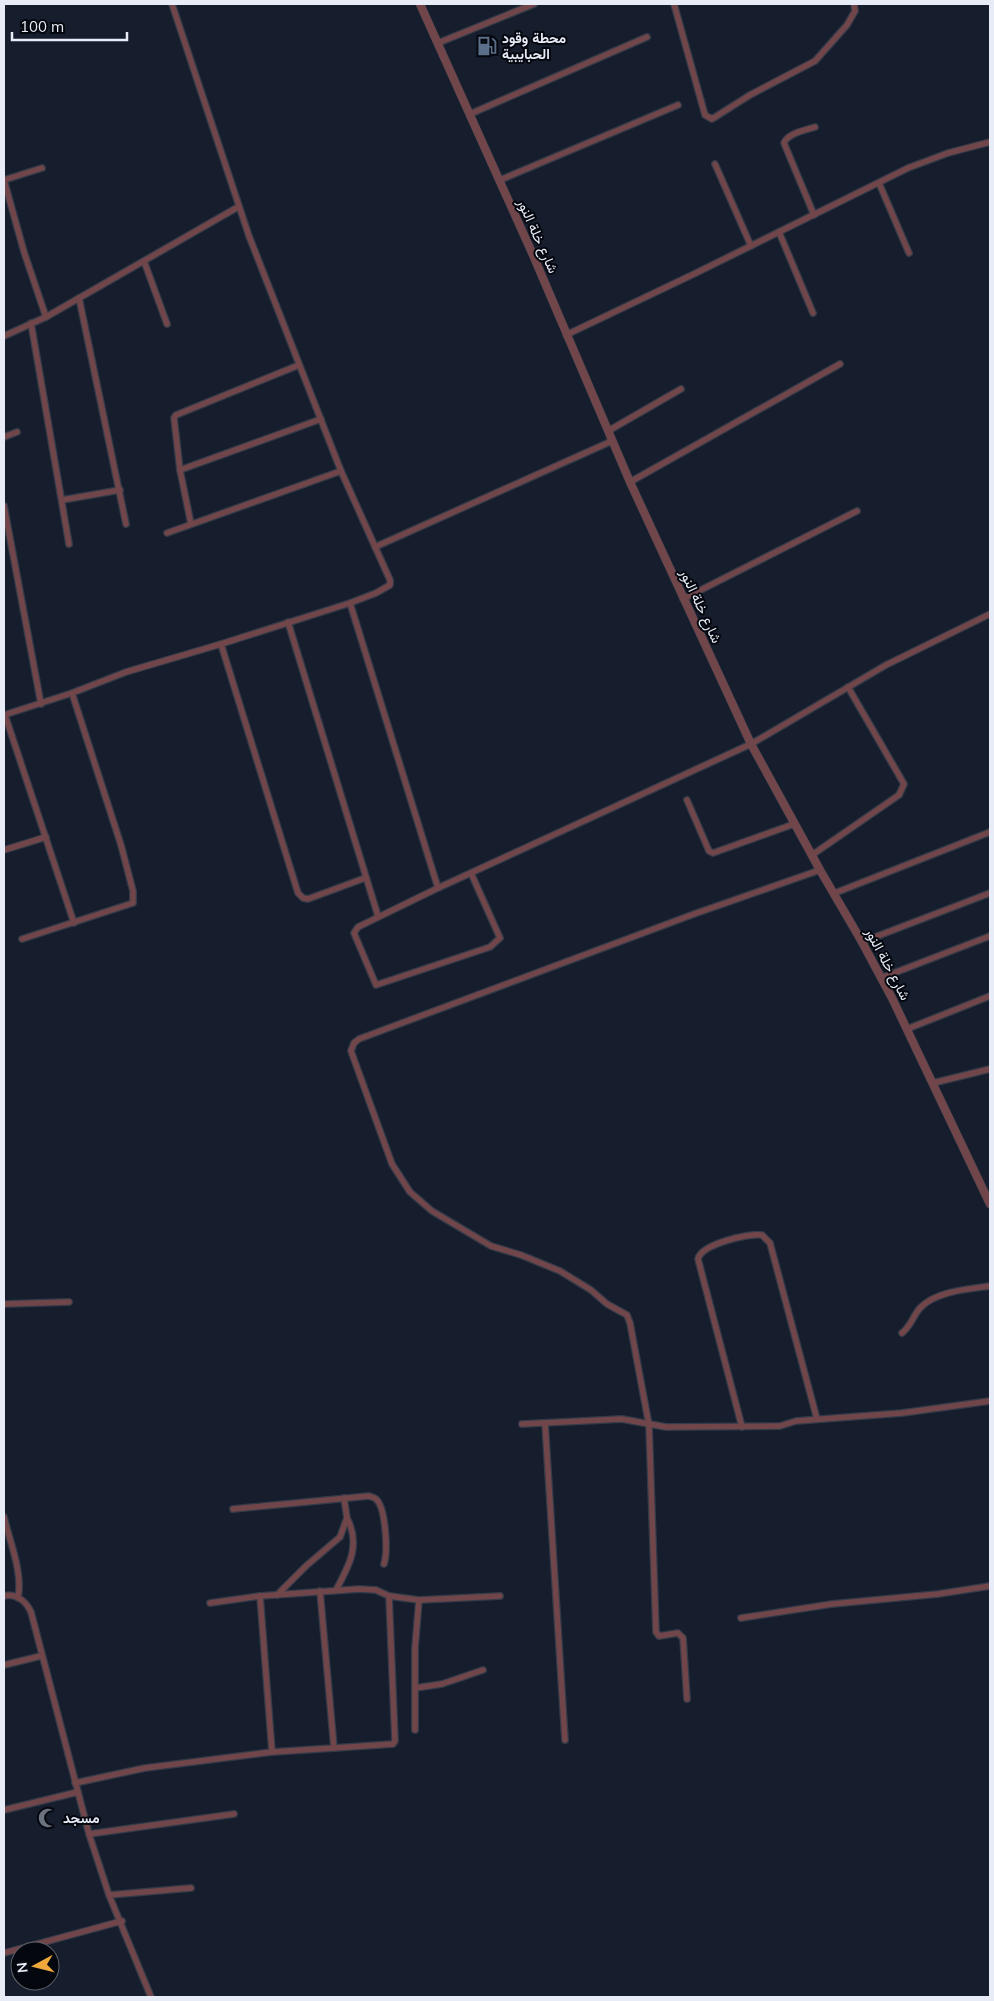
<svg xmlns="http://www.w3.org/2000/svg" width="994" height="2001" font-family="Mulish,Vazirmatn,sans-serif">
  <rect width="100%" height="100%" fill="#161d2c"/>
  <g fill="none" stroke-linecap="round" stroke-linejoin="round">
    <defs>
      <g id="minor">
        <path d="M674,4l31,111 7,4 38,-24 65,-34 32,-36 8,-14 -1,-7"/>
        <path d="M438,43l96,-39"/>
        <path d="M470,114l177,-77"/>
        <path d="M715,164l36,82"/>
        <path d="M4,180l20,72 22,65"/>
        <path d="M4,180l38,-12"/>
        <path d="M500,180l178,-75"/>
        <path d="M879,183l30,70"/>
        <path d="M814,215l-30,-72c4,-10 22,-13 31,-16"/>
        <path d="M779,232l34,81"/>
        <path d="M144,261l23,63"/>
        <path d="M79,298l47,226"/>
        <path d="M31,323l38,221"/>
        <path d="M566,335l130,-62 212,-105 40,-15 42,-11"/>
        <path d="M4,336l42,-19 192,-110"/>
        <path d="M608,431l73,-42"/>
        <path d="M4,437l13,-5"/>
        <path d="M180,470l141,-51"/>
        <path d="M630,482l210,-118"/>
        <path d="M62,500l58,-10"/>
        <path d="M4,506l37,198"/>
        <path d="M191,524l-11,-54 -6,-52 2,-3 123,-50"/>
        <path d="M167,533l174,-62"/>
        <path d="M375,547l237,-106"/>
        <path d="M683,599l174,-88"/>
        <path d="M350,603l88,285"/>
        <path d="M288,622l90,294"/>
        <path d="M221,644l77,249 5,5 5,1 57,-21"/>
        <path d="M4,715l68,-22 54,-21 95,-28 129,-41 26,-10 14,-8v-5l-49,-109 -92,-235 -77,-232"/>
        <path d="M5,715l69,208"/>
        <path d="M687,800l22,51 4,2 81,-29"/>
        <path d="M4,850l42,-13"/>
        <path d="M812,855l87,-60 5,-11 -56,-97"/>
        <path d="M471,873l29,65 -10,9 -114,38 -22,-52 4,-6 80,-39 313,-144 135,-79 104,-51"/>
        <path d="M835,893l155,-61"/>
        <path d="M22,939l111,-36v-12l-12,-46 -49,-152"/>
        <path d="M862,942l128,-49"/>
        <path d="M881,978l109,-42"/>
        <path d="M907,1029l83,-33"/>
        <path d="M933,1083l57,-14"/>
        <path d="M4,1304l65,-2"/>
        <path d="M902,1333c9,-7 11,-17 18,-25 16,-17 49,-19 70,-22"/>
        <path d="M545,1423l20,317"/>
        <path d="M522,1424l100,-5 44,8 114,-1 16,-5 106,-8 88,-12"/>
        <path d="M742,1427l-44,-168c3,-15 51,-26 64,-24l8,8 47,176"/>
        <path d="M233,1509l136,-13c2,1 5,1 7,3 10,9 12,53 8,65"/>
        <path d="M4,1517c6,26 19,55 14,81"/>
        <path d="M336,1590c13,-24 25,-45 11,-72"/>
        <path d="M277,1595l29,-29 34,-29 7,-19 -3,-20"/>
        <path d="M4,1596c12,-3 22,5 27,16l58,222 20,61 42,102"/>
        <path d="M260,1596l12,156"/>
        <path d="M210,1603l50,-7 99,-7 17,1 13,6 30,4 81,-4"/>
        <path d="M741,1618l91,-14 106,-10 52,-8"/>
        <path d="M4,1665l37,-9"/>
        <path d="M415,1688l27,-4 41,-14"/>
        <path d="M687,1699l-4,-61 -5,-5 -19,3 -3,-4 -7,-207 -19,-102 -3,-8 -20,-11 -16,-14 -31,-19 -39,-16 -30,-9 -59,-35 -22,-19 -18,-28 -41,-113 3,-8 5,-4 335,-125 126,-44"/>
        <path d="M415,1730v-82l4,-48"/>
        <path d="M334,1748l59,-4 2,-3 -6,-145"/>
        <path d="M75,1783l70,-15 127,-16 62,-4 -14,-157"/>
        <path d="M4,1810l74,-18"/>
        <path d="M89,1834l145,-20"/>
        <path d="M109,1895l82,-7"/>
        <path d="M4,1953l118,-32"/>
      </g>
      <path id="tertiary" d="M420,4l113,251 97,227 121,262 69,126 42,72 30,56 98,206"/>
    </defs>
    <use href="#minor" stroke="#333a48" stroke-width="8"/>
    <use href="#tertiary" stroke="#333a48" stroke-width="9"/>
    <use href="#minor" stroke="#70464a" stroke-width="5.5"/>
    <use href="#tertiary" stroke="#70464a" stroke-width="8"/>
  </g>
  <defs>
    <symbol id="fuel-bare" viewBox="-9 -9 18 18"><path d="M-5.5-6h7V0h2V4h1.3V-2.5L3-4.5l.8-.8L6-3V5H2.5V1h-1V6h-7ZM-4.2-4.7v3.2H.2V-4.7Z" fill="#5c6f8a" stroke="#05070e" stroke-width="2.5" paint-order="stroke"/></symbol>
    <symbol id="mosque-bare" viewBox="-9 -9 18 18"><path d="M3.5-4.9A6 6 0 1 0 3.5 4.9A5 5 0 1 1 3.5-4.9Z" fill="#6b7280" stroke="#05070e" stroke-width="2.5" paint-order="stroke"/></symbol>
  </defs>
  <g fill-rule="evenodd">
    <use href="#fuel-bare" x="473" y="32" width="28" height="28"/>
    <use href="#mosque-bare" x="34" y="1804" width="28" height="28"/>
  </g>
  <g text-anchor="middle" stroke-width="4" stroke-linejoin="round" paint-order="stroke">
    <g font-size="14" font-weight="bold" fill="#e7ecf7" stroke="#05070e" text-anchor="start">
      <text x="502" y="43">محطة وقود<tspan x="502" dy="16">الحبايبية</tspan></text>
      <text x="63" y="1823">مسجد</text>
    </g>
    <g font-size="14" fill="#e7ecf7" stroke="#05070e">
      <text transform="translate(538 236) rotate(66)" y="5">شارع خلة النور</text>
      <text transform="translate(701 606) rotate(65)" y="5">شارع خلة النور</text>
      <text transform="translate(888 964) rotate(62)" y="5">شارع خلة النور</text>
    </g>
  </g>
  <rect width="994" height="2001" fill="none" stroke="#e7ecf7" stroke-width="10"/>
  <g transform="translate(35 1966) rotate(263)"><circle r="24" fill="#05070e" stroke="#5f636b"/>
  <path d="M0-4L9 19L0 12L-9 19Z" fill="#eea83c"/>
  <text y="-8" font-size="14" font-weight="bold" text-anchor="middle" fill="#e7ecf7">N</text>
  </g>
  <path d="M12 32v8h115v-8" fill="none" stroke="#e7ecf7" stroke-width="2.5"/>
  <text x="20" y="32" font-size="15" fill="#e7ecf7" stroke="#05070e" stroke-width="4" paint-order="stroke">100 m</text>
</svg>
